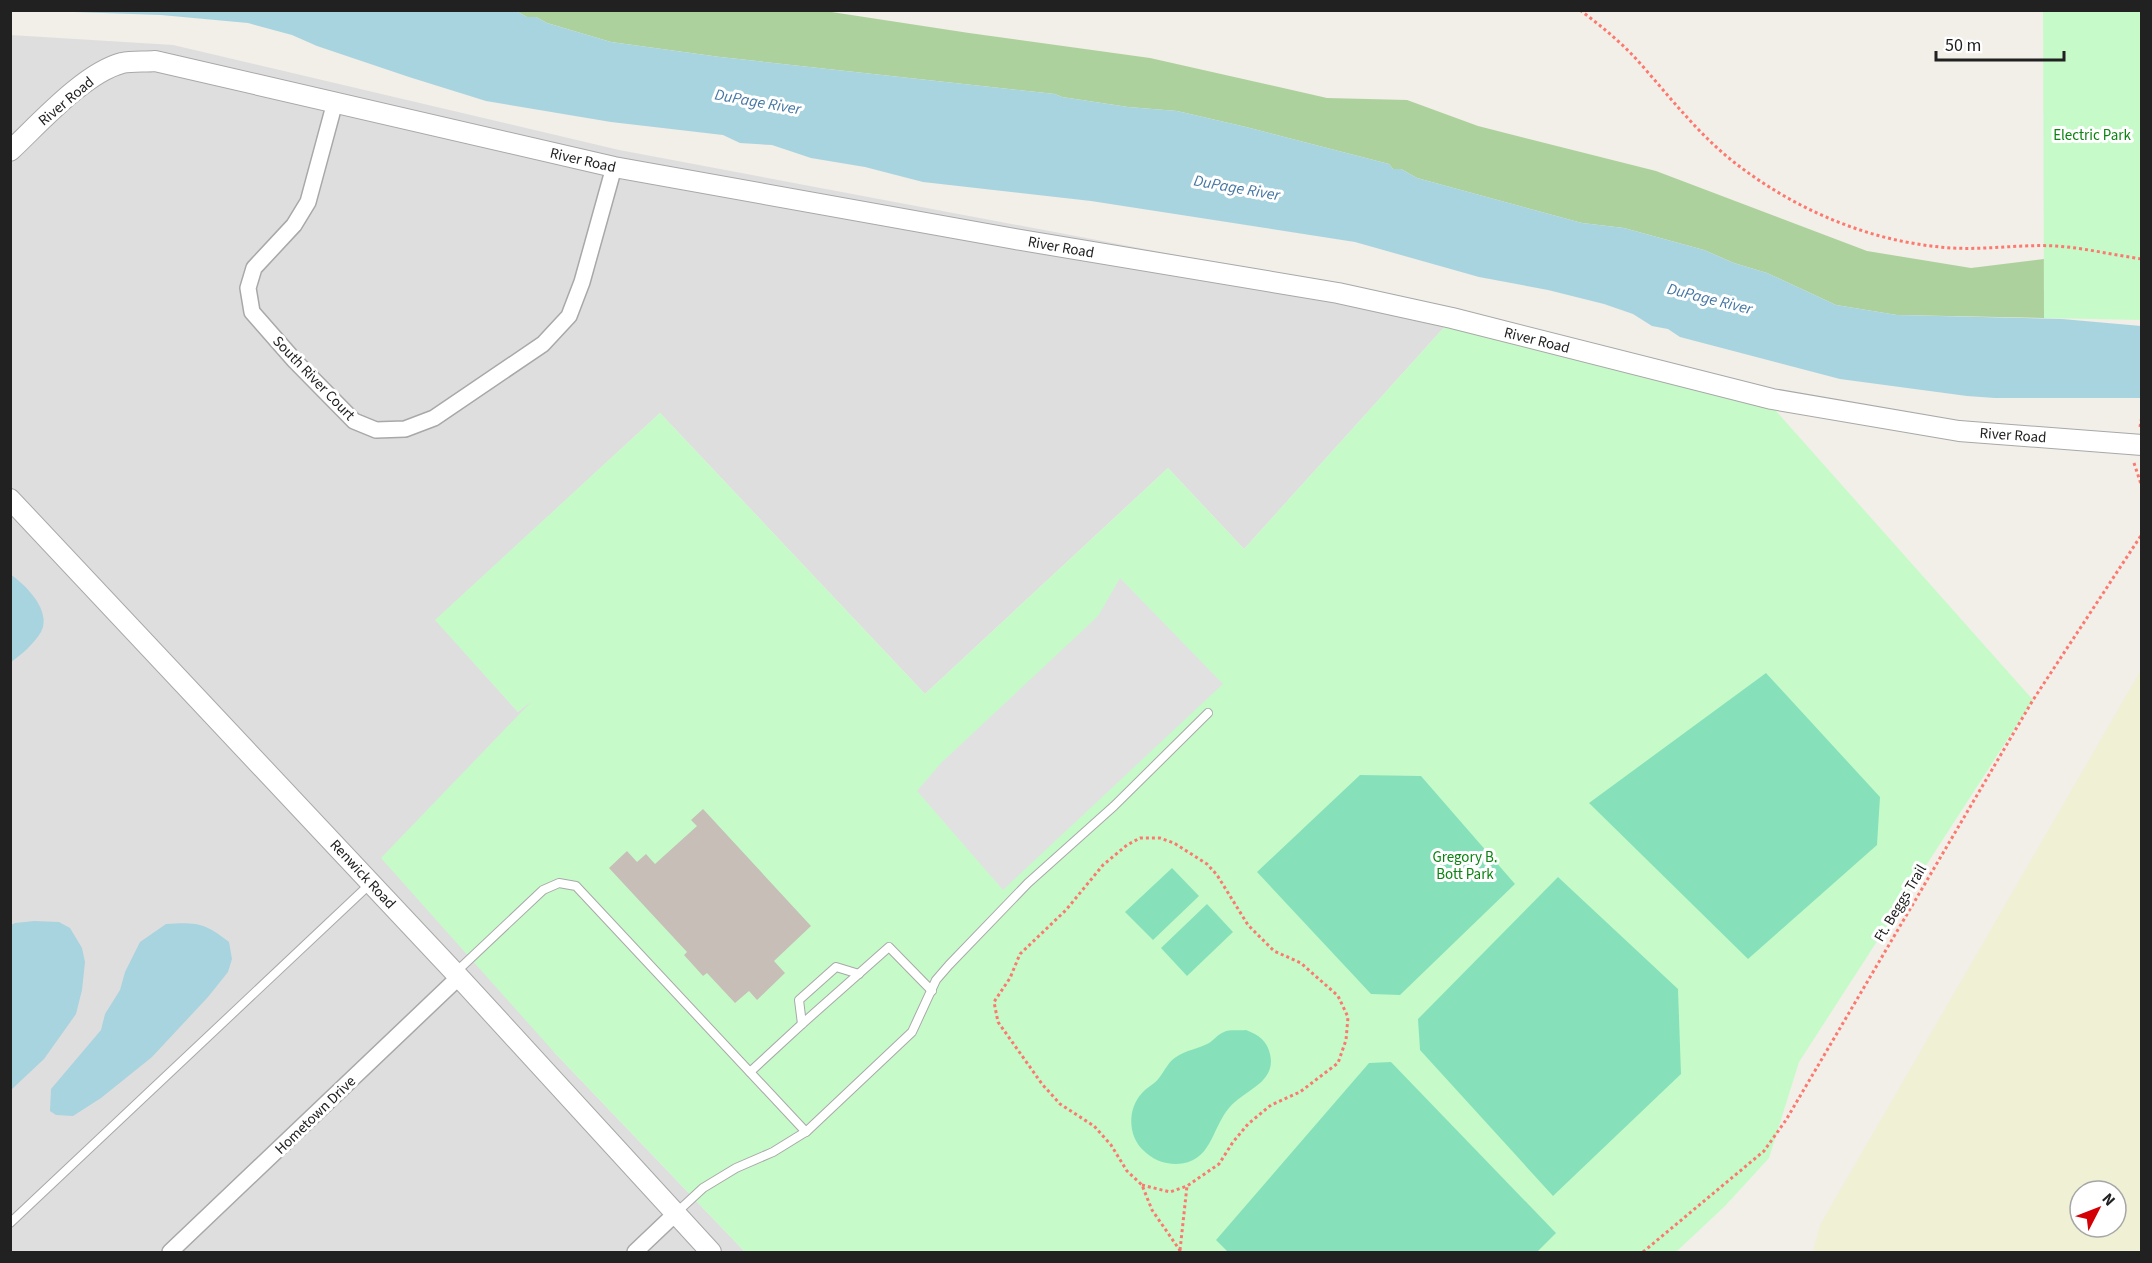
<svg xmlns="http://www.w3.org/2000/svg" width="2152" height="1263" font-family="'Source Sans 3',sans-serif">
  <rect width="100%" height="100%" fill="#f2eee8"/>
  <path fill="#dfdede" d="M10,35l163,10 446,105 791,149 38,24 -204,226 -76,-81 -243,226 -265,-281 -224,207 82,92 22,-19 14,359 191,200h-734z"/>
  <path fill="#eff0d4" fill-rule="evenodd" d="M2141,670v582h-328l7,-27zM2080,1191h36v36h-36z"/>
  <path fill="#add19c" d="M516,11h309l144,22 181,25 177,40 80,2 71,26 178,45 211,80 104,17 73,-9v59l-147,-3 -61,-10 -69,-32 -33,-10 -30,-13 -80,-22 -42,-5 -165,-45 -16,-9h-8l-4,-5 -143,-37 -69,-16 -49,-4 -66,-10 -7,-3 -335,-37 -109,-15 -64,-19 -11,-6h-9z"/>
  <g fill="#c6fbc9">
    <path d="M2043,11h98v309l-97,-2z"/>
    <path d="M1448,323l320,79 265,298 -234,362 -30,96 -44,48 -49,46h-931l-191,-200 -173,-194 151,-157 -14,11 -83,-92 225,-207 265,281 243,-226 76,81z"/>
  </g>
  <g fill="#86e1bb">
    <path d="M1766,673l114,124 -3,48 -129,114 -159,-156z"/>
    <path d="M1360,775l61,1 94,108 -115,111 -29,-1 -114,-122z"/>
    <path d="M1172,868l27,28 -46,44 -28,-28z"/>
    <path d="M1558,877l120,112 3,85 -128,122 -133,-146 -2,-31z"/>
    <path d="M1207,904l26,28 -46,44 -26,-28z"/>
    <path d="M1246,1030c13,5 21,11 24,24 7,29 -26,36 -41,54 -18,21 -17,55 -53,56 -13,0 -24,-5 -33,-14 -15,-14 -16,-41 -1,-57 5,-6 13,-9 17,-15 6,-7 8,-15 17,-21 10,-7 22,-8 33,-14 5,-3 9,-9 15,-11 5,-3 16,-1 22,-2z"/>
    <path d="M1391,1062l165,171 -19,19h-309l-12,-12 153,-177z"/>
  </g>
  <path fill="#e1e1e1" d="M1120,578l103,106 -220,206 -86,-99 24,-28 157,-147z"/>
  <g fill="#a8d4df">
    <path d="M45,11h471l11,6h9l11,6 64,19 109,15 335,37 7,3 66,10 49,4 69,16 143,37 4,5h8l16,9 165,45 42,5 80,22 30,13 33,10 69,32 61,10 165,4 79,7v72h-146l-28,-2 -127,-17 -160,-42 -12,-8 -16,-3 -19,-12 -29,-10 -56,-14 -69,-13 -124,-35 -264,-41 -168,-19 -58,-15 -54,-9 -39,-13 -32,-2 -17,-8 -112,-13 -125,-21 -77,-24 -92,-31 -25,-11 -44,-12 -87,-8z"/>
    <path d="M10,574c16,11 42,37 31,58 -8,13 -19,22 -30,30z"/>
    <path d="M34,921l25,1 11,6 12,20 3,14 -3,28 -6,24 -32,45 -33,31v-165l4,-2z"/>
    <path d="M166,924c31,-2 39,-1 63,18l3,17 -4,13 -20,25 -56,60 -51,41 -28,18 -17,-1 -6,-4 1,-22 50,-59 4,-16 15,-24 5,-18 15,-30z"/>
  </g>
  <path fill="#c7beb7" d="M703,809l108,117 -37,35 11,12 -28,27 -8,-9 -14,12 -28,-30 -4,3 -19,-21 3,-3 -78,-84 18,-17 10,11 9,-8 9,10 42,-38 -6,-6z"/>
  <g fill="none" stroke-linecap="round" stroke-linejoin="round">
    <defs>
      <g id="service">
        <path d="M456,972l87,-82 16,-7 17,3 230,246"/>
        <path d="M802,1024l-3,-24 37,-33 23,7"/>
        <path d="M750,1072l52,-48 87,-77 43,44"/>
        <path d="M676,1213l27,-25 33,-20 37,-16 34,-21 105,-99 24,-52 13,-15 79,-82 86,-77 94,-93"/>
        <path d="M10,1223l360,-339"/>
      </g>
      <g id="minor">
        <path d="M335,102l-27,100 -14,23 -40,43 -6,20 4,24 43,49 59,60 22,9 29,-1 29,-11 109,-74 26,-28 13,-34 32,-115"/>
        <path d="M170,1252l289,-275"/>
        <path d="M635,1252l40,-38"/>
      </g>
      <g id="tertiary">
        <path d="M10,151c29,-27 74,-78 112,-88 10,-2 23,-1 33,-2l459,106 401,72 323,54 114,25 320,81 187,32 183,14"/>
        <path d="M10,499l449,478 252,275"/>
      </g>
    </defs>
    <use href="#service" stroke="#a8a8a8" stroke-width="10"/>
    <use href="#minor" stroke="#a8a8a8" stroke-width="18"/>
    <use href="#tertiary" stroke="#a8a8a8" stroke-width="22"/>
    <g stroke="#fc796f" stroke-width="3" stroke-dasharray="3 3" stroke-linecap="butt">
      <path d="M1580,10c21,16 41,32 58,51 32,36 60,73 97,102 62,48 138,80 217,85 35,2 69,-4 104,-2 29,2 57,9 86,13"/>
      <path d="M2140,427l2,-11"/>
      <path d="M2134,463l8,24"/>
      <path d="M1142,1185l28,7 17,-6 32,-22 14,-22 15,-18 23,-19 29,-13 38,-29 8,-23 2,-23 -10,-21 -37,-33 -27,-12 -26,-26 -31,-50 -10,-11 -33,-21 -14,-5h-20l-13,7 -24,20 -37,45 -46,44 -10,24 -16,24 4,20 44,62 18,20 34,22 17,19 16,26 15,14 10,25 29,42"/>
      <path d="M1180,1250l7,-64"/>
      <path d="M1643,1252l121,-101 22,-31 247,-420 109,-166"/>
    </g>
    <use href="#service" stroke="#fff" stroke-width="8"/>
    <use href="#minor" stroke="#fff" stroke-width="15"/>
    <use href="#tertiary" stroke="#fff" stroke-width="20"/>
  </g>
  <g text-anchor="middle" stroke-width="6" stroke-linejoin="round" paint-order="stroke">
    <g font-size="15" fill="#212121" stroke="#fff">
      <text transform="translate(66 101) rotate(-40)" y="5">River Road</text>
      <text transform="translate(583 160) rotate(13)" y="5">River Road</text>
      <text transform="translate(1061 247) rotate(10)" y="5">River Road</text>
      <text transform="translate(1537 340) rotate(14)" y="5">River Road</text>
      <text transform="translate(314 378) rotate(46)" y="5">South River Court</text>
      <text transform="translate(2013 435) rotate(4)" y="5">River Road</text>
      <text transform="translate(363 874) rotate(47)" y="5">Renwick Road</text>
      <text transform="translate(1900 903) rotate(-59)" y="5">Ft. Beggs Trail</text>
      <text transform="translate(315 1115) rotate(-44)" y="5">Hometown Drive</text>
    </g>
    <g font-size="15" fill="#0a8411" stroke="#fff">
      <text x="2092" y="140">Electric Park</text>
      <text x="1465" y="862">Gregory B.<tspan x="1465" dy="17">Bott Park</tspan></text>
    </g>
    <g font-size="16" font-style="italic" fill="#4577a4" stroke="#fff">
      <text transform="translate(758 101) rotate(10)" y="6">DuPage River</text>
      <text transform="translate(1237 187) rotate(10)" y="6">DuPage River</text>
      <text transform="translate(1710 298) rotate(14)" y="6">DuPage River</text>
    </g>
  </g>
  <rect width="2152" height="1263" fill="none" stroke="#212121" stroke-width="24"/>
  <g transform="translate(2098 1209) rotate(48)"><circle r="28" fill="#ffffff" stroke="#a6a6a6" stroke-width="1.5"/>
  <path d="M0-4.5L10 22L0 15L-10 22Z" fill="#d30006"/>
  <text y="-9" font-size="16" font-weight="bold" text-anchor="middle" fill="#212121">N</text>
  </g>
  <path d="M1936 51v9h128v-9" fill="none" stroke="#212121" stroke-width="3"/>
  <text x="1945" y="51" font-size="18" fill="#212121" stroke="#ffffff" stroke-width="4.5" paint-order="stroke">50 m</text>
</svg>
